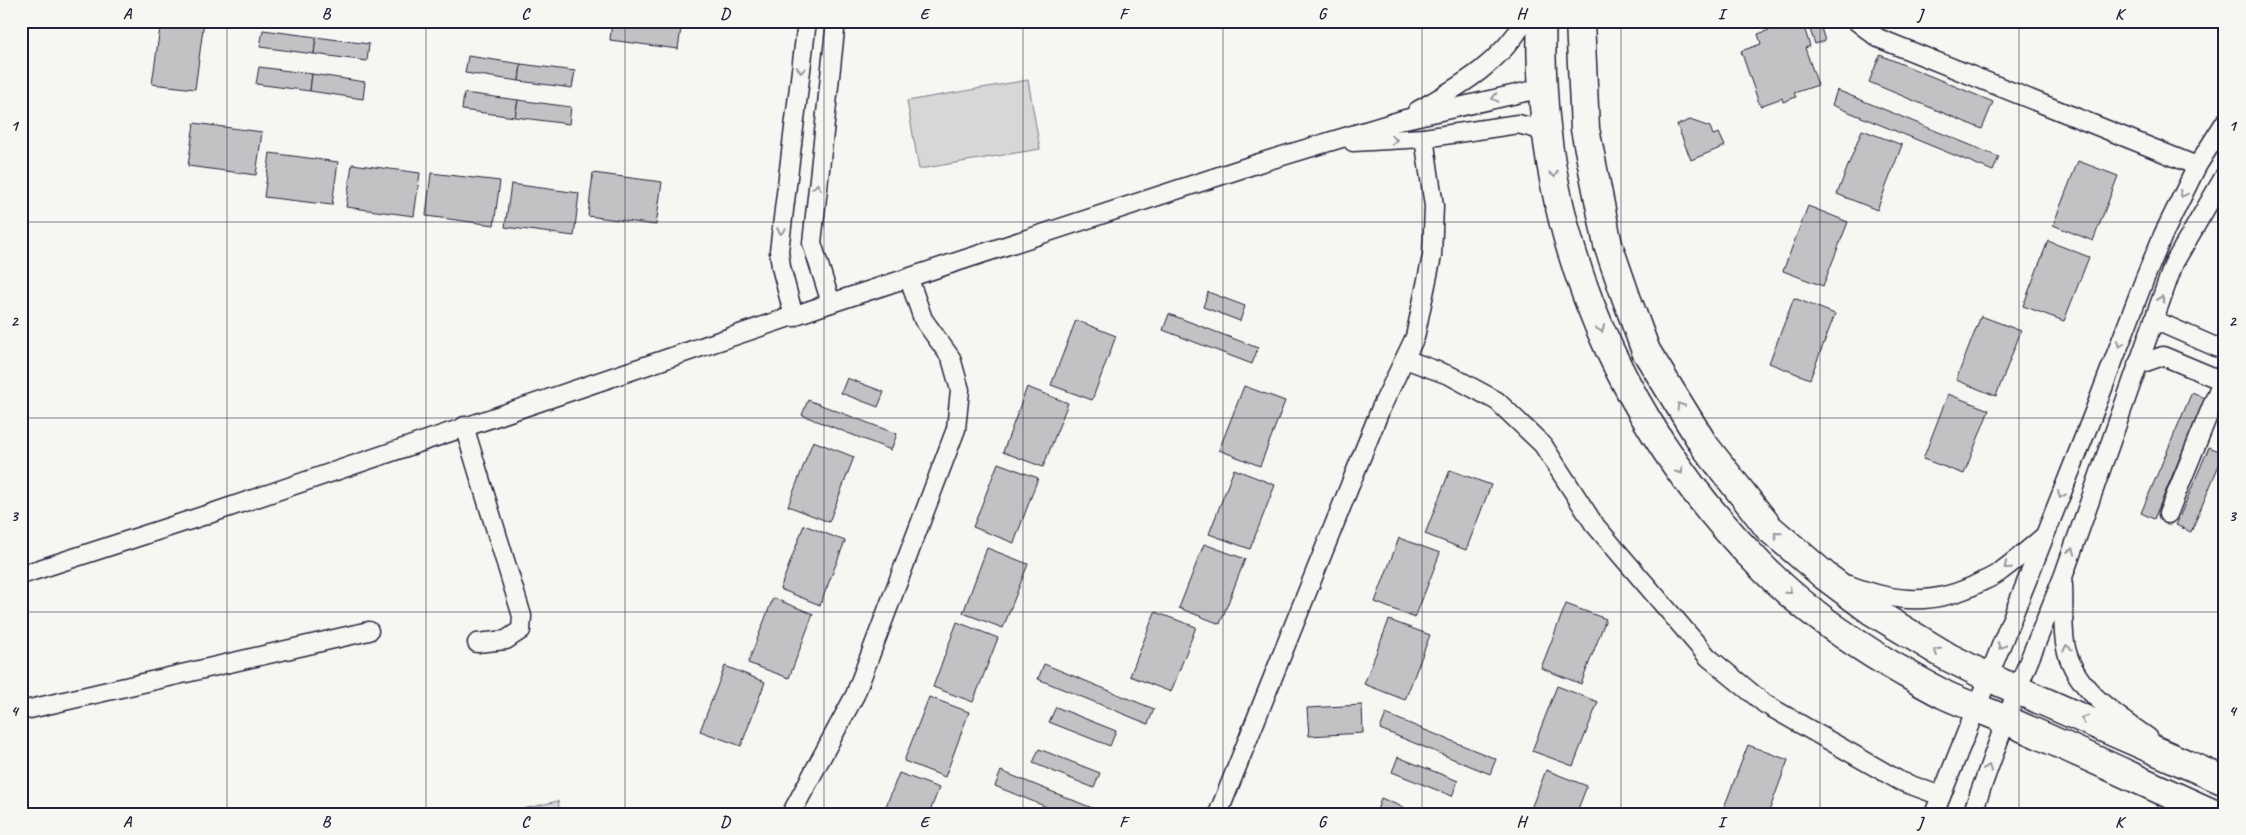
<svg xmlns="http://www.w3.org/2000/svg" width="2246" height="835" font-family="Caveat,sans-serif">
  <rect width="100%" height="100%" fill="#f6f6f2"/>
  <filter id="ink" filterUnits="userSpaceOnUse"><feTurbulence type="fractalNoise" baseFrequency=".02" numOctaves="2"/><feDisplacementMap in="SourceGraphic" scale="10" xChannelSelector="R" yChannelSelector="G"/><feConvolveMatrix kernelMatrix="1 2 1 2 8 2 1 2 1" color-interpolation-filters="sRGB"/></filter>
  <g filter="url(#ink)">
    <g fill="#d7d7d7" stroke="#7c7c89">
      <path d="M1028,80l12,69 -121,20 -12,-68z"/>
      <path d="M558,801l2,13h-59z"/>
    </g>
    <g fill="#c2c2c4" stroke="#22223b">
      <path d="M161,21h43l-9,68 -43,-5z"/>
      <path d="M612,21h70l-4,28 -68,-9z"/>
      <path d="M1795,21h7l8,25 -5,2 13,37 -24,8 2,4 -13,5 -1,-4 -22,8 -19,-55 20,-7 -3,-10z"/>
      <path d="M1807,21h12l6,20 -10,3z"/>
      <path d="M263,30l53,7 -2,17 -54,-7z"/>
      <path d="M316,37l53,7 -2,17 -53,-7z"/>
      <path d="M1880,55l113,47 -11,27 -113,-47z"/>
      <path d="M468,56l53,8 -2,17 -54,-8z"/>
      <path d="M521,64l54,7 -3,17 -53,-7z"/>
      <path d="M259,67l53,7 -2,17 -54,-7z"/>
      <path d="M312,74l53,8 -2,17 -53,-8z"/>
      <path d="M1837,90l162,67 -6,14 -161,-66z"/>
      <path d="M464,93l54,7 -3,17 -53,-7z"/>
      <path d="M518,100l53,7 -2,17 -54,-7z"/>
      <path d="M1690,120l20,7 3,8 6,-2 6,13 -34,14 -14,-35z"/>
      <path d="M194,123l68,9 -6,43 -68,-9z"/>
      <path d="M1862,130l40,15 -25,65 -40,-16z"/>
      <path d="M270,153l68,9 -6,43 -68,-8z"/>
      <path d="M2078,161l40,15 -25,65 -40,-16z"/>
      <path d="M352,164l68,9 -6,43 -68,-9z"/>
      <path d="M431,173l69,8 -6,44 -68,-9z"/>
      <path d="M593,173l69,9 -6,43 -68,-9z"/>
      <path d="M511,184l68,9 -5,43 -69,-9z"/>
      <path d="M1808,206l40,16 -25,64 -40,-15z"/>
      <path d="M2048,241l41,16 -25,64 -41,-15z"/>
      <path d="M1208,292l37,14 -5,15 -37,-14z"/>
      <path d="M1794,298l41,16 -25,65 -41,-16z"/>
      <path d="M1169,314l89,34 -6,16 -89,-34z"/>
      <path d="M1981,316l40,15 -25,65 -40,-16z"/>
      <path d="M1076,320l40,16 -24,64 -41,-15z"/>
      <path d="M847,378l37,14 -6,15 -37,-14z"/>
      <path d="M1244,386l41,15 -25,65 -41,-16z"/>
      <path d="M1027,387l41,16 -25,64 -40,-15z"/>
      <path d="M2192,392l13,6 -51,121 -13,-6z"/>
      <path d="M1948,394l41,16 -25,64 -41,-15z"/>
      <path d="M808,400l89,34 -6,16 -89,-35z"/>
      <path d="M813,441l41,16 -25,65 -41,-16z"/>
      <path d="M2209,447l15,6 -33,79 -15,-7z"/>
      <path d="M998,463l40,15 -24,65 -41,-16z"/>
      <path d="M1234,469l41,16 -25,64 -41,-15z"/>
      <path d="M1450,470l41,15 -25,65 -41,-16z"/>
      <path d="M804,525l41,16 -25,64 -40,-16z"/>
      <path d="M1399,538l41,15 -25,65 -40,-16z"/>
      <path d="M1204,544l41,15 -25,65 -41,-16z"/>
      <path d="M987,548l41,16 -25,64 -40,-15z"/>
      <path d="M773,598l40,16 -24,64 -41,-15z"/>
      <path d="M1566,604l40,15 -25,65 -40,-16z"/>
      <path d="M1155,612l41,15 -25,65 -41,-16z"/>
      <path d="M1389,620l41,15 -25,65 -41,-16z"/>
      <path d="M957,622l41,16 -25,64 -40,-15z"/>
      <path d="M1044,664l110,45 -6,15 -110,-45z"/>
      <path d="M725,666l40,16 -24,64 -41,-15z"/>
      <path d="M1557,686l41,16 -25,64 -41,-15z"/>
      <path d="M929,697l40,15 -24,65 -41,-16z"/>
      <path d="M1362,705l1,28 -54,3 -2,-28z"/>
      <path d="M1056,707l60,24 -6,15 -61,-24z"/>
      <path d="M1386,714l110,45 -6,15 -110,-45z"/>
      <path d="M1748,745l40,15 -20,54h-34l-11,-4z"/>
      <path d="M1039,749l61,24 -6,15 -61,-25z"/>
      <path d="M1398,757l60,24 -6,15 -60,-24z"/>
      <path d="M1546,770l41,16 -11,28h-47z"/>
      <path d="M1001,771l106,43h-43l-69,-28z"/>
      <path d="M899,773l40,15 -10,26h-46z"/>
      <path d="M1381,798l38,16h-43z"/>
    </g>
    <g fill="none" stroke-linecap="round" stroke-linejoin="round">
      <defs>
        <g id="minor">
          <path d="M1856,21l22,17 319,128"/>
          <path d="M1417,111c44,-26 80,-45 108,-90"/>
          <path d="M1353,142l71,-4 94,-14 19,5 10,12"/>
          <path d="M831,303l-19,-60 24,-222"/>
          <path d="M794,317l-13,-50 -2,-16 28,-230"/>
          <path d="M2154,320l71,31"/>
          <path d="M1405,359l46,17 46,25 46,44 51,79 114,133 57,47 135,77 41,15"/>
          <path d="M2137,365l26,-9 62,26"/>
          <path d="M464,426l58,190 -1,14 -15,10 -29,3"/>
          <path d="M2168,514l54,-133"/>
          <path d="M21,575l191,-62 619,-210 428,-140 146,-44 138,-31"/>
          <path d="M1849,585c47,18 86,21 132,-3 7,-3 14,-6 20,-11 14,-10 28,-22 42,-34"/>
          <path d="M2063,585c1,19 -1,39 2,58 7,45 50,71 84,95"/>
          <path d="M21,711l348,-80"/>
          <path d="M791,814l64,-119 101,-266 4,-39 -9,-32 -28,-39 -14,-40"/>
          <path d="M1218,814l163,-406 34,-71 17,-81 2,-50 -10,-68"/>
          <path d="M1934,814l158,-397 53,-139 18,-43 34,-69 28,-44"/>
          <path d="M1972,814l45,-124 46,-113 111,-314 51,-88"/>
        </g>
        <g id="primary">
          <path d="M1542,21c-2,28 0,57 2,85 14,171 93,334 213,456 38,40 87,75 134,103 18,10 36,21 54,30 21,10 42,16 63,26 69,30 137,62 206,93"/>
          <path d="M1580,21l5,108 23,116 18,52 20,54 58,94 65,83 56,48 47,35 76,46 40,20 237,104"/>
        </g>
      </defs>
      <use href="#minor" stroke="#22223b" stroke-width="21"/>
      <use href="#primary" stroke="#22223b" stroke-width="31"/>
      <use href="#minor" stroke="#f6f6f2" stroke-width="18"/>
      <use href="#primary" stroke="#f6f6f2" stroke-width="28"/>
    </g>
    <defs><path id="oneway-chevron" d="M-2-3.5L2.5 0L-2 3.5" fill="none" stroke-width="1.6" stroke-linecap="round" stroke-linejoin="round" transform="scale(1.25)"/></defs>
    <g stroke="#9797a0">
      <use href="#oneway-chevron" transform="translate(801 70) rotate(96)"/>
      <use href="#oneway-chevron" transform="translate(1495 98) rotate(167)"/>
      <use href="#oneway-chevron" transform="translate(1394 140) rotate(-3)"/>
      <use href="#oneway-chevron" transform="translate(1554 174) rotate(79)"/>
      <use href="#oneway-chevron" transform="translate(817 187) rotate(-84)"/>
      <use href="#oneway-chevron" transform="translate(2183 194) rotate(116)"/>
      <use href="#oneway-chevron" transform="translate(781 231) rotate(97)"/>
      <use href="#oneway-chevron" transform="translate(2161 299) rotate(-71)"/>
      <use href="#oneway-chevron" transform="translate(1601 329) rotate(69)"/>
      <use href="#oneway-chevron" transform="translate(2120 344) rotate(111)"/>
      <use href="#oneway-chevron" transform="translate(1680 406) rotate(-122)"/>
      <use href="#oneway-chevron" transform="translate(1680 471) rotate(55)"/>
      <use href="#oneway-chevron" transform="translate(2061 495) rotate(112)"/>
      <use href="#oneway-chevron" transform="translate(1777 535) rotate(-139)"/>
      <use href="#oneway-chevron" transform="translate(2072 551) rotate(-71)"/>
      <use href="#oneway-chevron" transform="translate(2007 566) rotate(141)"/>
      <use href="#oneway-chevron" transform="translate(1789 591) rotate(41)"/>
      <use href="#oneway-chevron" transform="translate(2001 646) rotate(112)"/>
      <use href="#oneway-chevron" transform="translate(2067 648) rotate(-102)"/>
      <use href="#oneway-chevron" transform="translate(1937 651) rotate(-149)"/>
      <use href="#oneway-chevron" transform="translate(2084 719) rotate(-156)"/>
      <use href="#oneway-chevron" transform="translate(1988 768) rotate(-70)"/>
    </g>
  </g>
  <path fill="none" stroke="#22223b" stroke-width="1" stroke-opacity="0.55" d="M227,21v793M426,21v793M625,21v793M824,21v793M1023,21v793M1223,21v793M1422,21v793M1621,21v793M1820,21v793M2019,21v793M21,222h2204M21,418h2204M21,612h2204"/>
  <rect width="2246" height="835" fill="none" stroke="#f6f6f2" stroke-width="55"/>
  <rect x="28" y="28" width="2190" height="780" fill="none" stroke="#22223b" stroke-width="2"/>
  <g font-size="16" text-anchor="middle" font-weight="bold" fill="#22223b">
    <text x="127" y="19">A</text>
    <text x="326" y="19">B</text>
    <text x="525" y="19">C</text>
    <text x="725" y="19">D</text>
    <text x="924" y="19">E</text>
    <text x="1123" y="19">F</text>
    <text x="1322" y="19">G</text>
    <text x="1521" y="19">H</text>
    <text x="1721" y="19">I</text>
    <text x="1920" y="19">J</text>
    <text x="2119" y="19">K</text>
    <text x="14" y="131">1</text>
    <text x="2232" y="131">1</text>
    <text x="14" y="326">2</text>
    <text x="2232" y="326">2</text>
    <text x="14" y="521">3</text>
    <text x="2232" y="521">3</text>
    <text x="14" y="716">4</text>
    <text x="2232" y="716">4</text>
    <text x="127" y="827">A</text>
    <text x="326" y="827">B</text>
    <text x="525" y="827">C</text>
    <text x="725" y="827">D</text>
    <text x="924" y="827">E</text>
    <text x="1123" y="827">F</text>
    <text x="1322" y="827">G</text>
    <text x="1521" y="827">H</text>
    <text x="1721" y="827">I</text>
    <text x="1920" y="827">J</text>
    <text x="2119" y="827">K</text>
  </g>
</svg>
